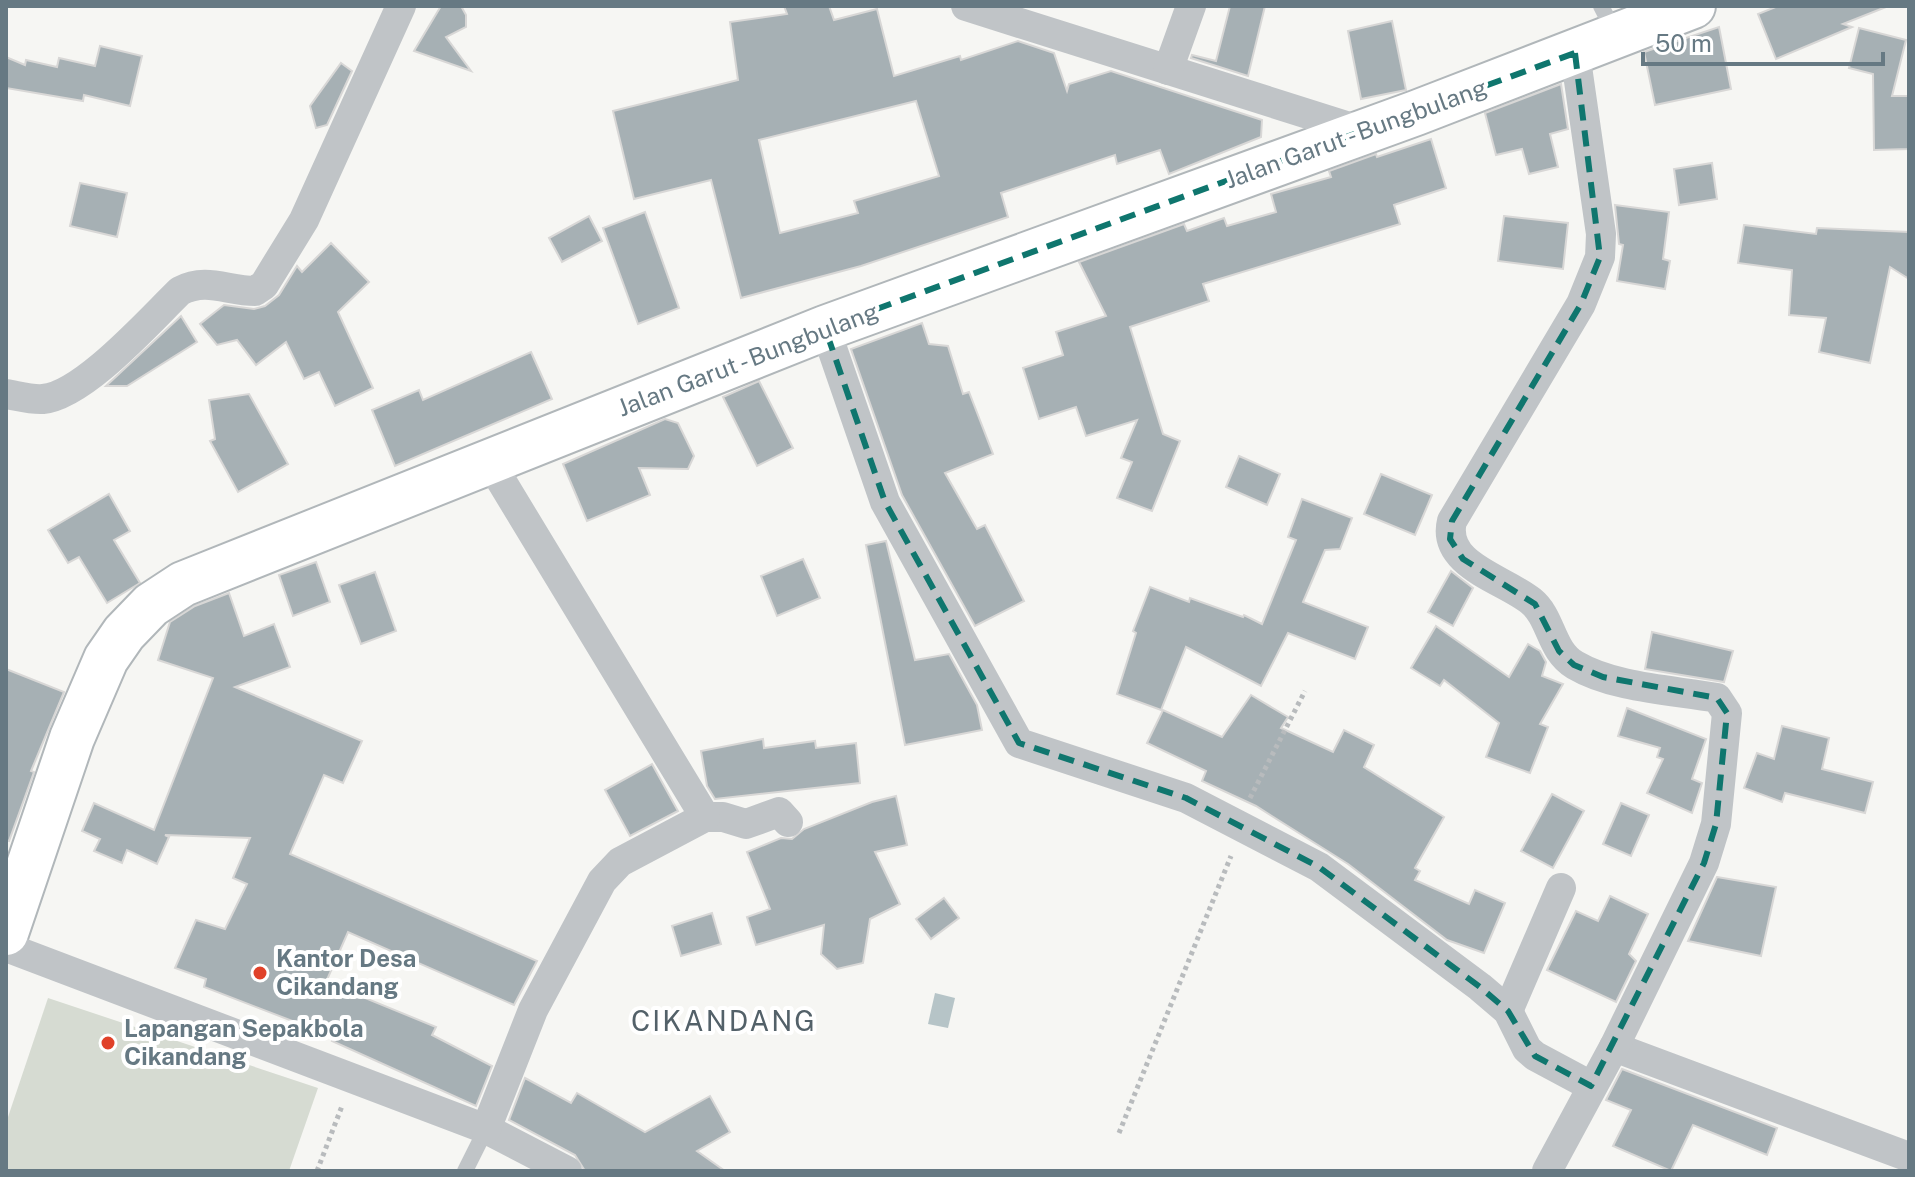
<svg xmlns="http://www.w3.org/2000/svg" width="1915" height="1177" font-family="'Public Sans',sans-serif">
  <rect width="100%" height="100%" fill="#f6f6f3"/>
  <path fill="#d6dbd2" d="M48,998l270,90 -29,83h-283v-48z"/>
  <path fill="#b6c4c7" d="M935,993l20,5 -7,30 -20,-4z"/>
  <g fill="#a6b0b4" stroke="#d8d7d6" stroke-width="2" fill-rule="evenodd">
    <path d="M441,6h20l5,9v12l-20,10 25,34 -57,-20z"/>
    <path d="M784,6h45l5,14 43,-11 17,67 66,-20 1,4 57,-19 36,12 13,38 2,-7 42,-13 151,49 -1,17 -92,37 -9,-24 -43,14 -2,-9 -114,38 7,24 -147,49 -120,32 -30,-118 -77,19 -21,-88 125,-31 -8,-58 57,-8zM916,101l23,75 -85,25 4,12 -78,20 -21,-93z"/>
    <path d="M1230,6h35l-17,70 -57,-18 1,-3 24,6z"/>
    <path d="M1778,6h108v1l-43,17 9,3 -76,32 -18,-45z"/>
    <path d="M1392,21l14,69 -45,9 -13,-68z"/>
    <path d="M1719,27l12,62 -76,16 -11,-53z"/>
    <path d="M1859,28l47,12 -14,56h17v53l-35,1 -1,-76 -24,-6z"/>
    <path d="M100,46l42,10 -12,50 -46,-11 -1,6 -77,-13v-31l19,8 1,-5 31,7 2,-9 36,8z"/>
    <path d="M341,63l11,8 -25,54 -11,3 -6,-22z"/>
    <path d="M1561,84l7,45 -18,5 8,33 -29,7 -7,-25 -26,6 -11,-42z"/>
    <path d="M1431,139l15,49 -52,17 6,19 -197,60 6,17 -79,26 33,107 17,7 -28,70 -35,-13 15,-36 -11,-4 16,-38 -51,16 -10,-29 -37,12 -16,-51 40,-13 -7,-23 50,-16 -27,-54 105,-38 3,7 37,-13 3,8 49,-14 -5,-18 60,-17 -2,-6 47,-17 1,3z"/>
    <path d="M1712,163l5,36 -38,6 -5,-36z"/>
    <path d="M80,183l47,10 -10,44 -47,-11z"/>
    <path d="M1615,205l54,7 -6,47 7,2 -5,28 -48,-8 6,-36 -4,-1z"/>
    <path d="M645,212l34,96 -41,16 -35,-96z"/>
    <path d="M589,216l13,25 -40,21 -13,-24z"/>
    <path d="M1504,216l64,7 -5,46 -65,-8z"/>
    <path d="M1744,225l72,9 1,-6 92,4v47l-19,-12 -20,96 -51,-11 7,-34 -37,-3 3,-45 -54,-7z"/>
    <path d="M331,243l38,39 -31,30 35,76 -38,18 -16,-34 -15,7 -18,-37 -30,23 -19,-25 -20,5 -17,-21 24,-19 30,4 11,-3 14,-11 18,-29 5,6z"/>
    <path d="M181,316l16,26 -70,44h-21z"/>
    <path d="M922,323l7,21 19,2 15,48 6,-2 24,62 -48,19 32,56 8,-4 39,76 -49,25 -73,-131 -51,-146z"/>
    <path d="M531,352l21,47 -157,67 -23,-56 47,-20 4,10z"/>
    <path d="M759,381l34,67 -36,18 -34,-69z"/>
    <path d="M249,394l39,70 -50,28 -28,-51 5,-2 -6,-39z"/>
    <path d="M665,419l13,4 16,33 -6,13 -49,-1 11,27 -63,26 -24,-57z"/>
    <path d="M1239,456l41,18 -13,31 -41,-18z"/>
    <path d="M1381,474l51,21 -17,40 -51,-21z"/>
    <path d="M109,494l21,37 -16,9 26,43 -33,20 -28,-46 -11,6 -20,-33z"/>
    <path d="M1302,499l50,19 -12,31 -15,1 -22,52 65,25 -13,32 -67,-26 -27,53 -75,-39 -25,63 -44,-16 19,-61 -3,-2 17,-44 39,15 1,-4 53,19 1,-2 18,9 34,-84 -8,-3z"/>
    <path d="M886,541l29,119 34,-6 28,51 5,25 -77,15 -39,-200z"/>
    <path d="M803,559l17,39 -43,18 -16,-40z"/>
    <path d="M316,562l14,40 -37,14 -14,-41z"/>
    <path d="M1451,571l22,17 -20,38 -25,-14z"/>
    <path d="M375,572l21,59 -35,13 -22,-59z"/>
    <path d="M229,593l15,43 30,-12 16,43 -55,20 127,54 -19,42 -19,-8 -34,79 247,107 -23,44 -166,-73 -22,50 110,45 -4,8 60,31 -16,40 -144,-65 2,-4 -130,-50 2,-8 -31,-11 21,-48 29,9 22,-45 -14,-6 17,-40 -85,-3 4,2 -12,27 -30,-14 -5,13 -28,-12 6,-12 -18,-8 12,-28 60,27 59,-152 -55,-18 12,-38 25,-16z"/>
    <path d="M1436,626l73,51 19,-33 12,7 6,11 -4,14 21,8 -23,40 8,3 -18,46 -44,-16 13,-34 -55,-43 -4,6 -29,-18z"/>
    <path d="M1652,632l81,19 -9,31 -79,-13z"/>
    <path d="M6,669l58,23 -33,79 3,1 -25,69 -3,-1z"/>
    <path d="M1251,695l37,22 -7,11 52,24 11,-22 30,15 -10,22 80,50 -29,51 5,3 -5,9 54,24 6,-14 30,13 -21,50 -37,-13 -99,-76 -92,-58 -54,-25 4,-10 -59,-28 16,-33 59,27z"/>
    <path d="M1627,708l79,31 -14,40 10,4 -10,30 -45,-20 16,-34 -6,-2 3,-9 -42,-12z"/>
    <path d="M1782,726l47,12 -7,31 51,13 -8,31 -80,-20 -3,9 -38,-14 13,-35 17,6z"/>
    <path d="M763,739l1,9 51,-7 1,7 40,-5 4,40 -145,16 -8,-13 -6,-35z"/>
    <path d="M652,764l26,47 -48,25 -25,-46z"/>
    <path d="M1552,794l32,17 -31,57 -32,-17z"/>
    <path d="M896,796l11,49 -32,7 25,52 -30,15 -7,44 -26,6 -16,-15 3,-29 -68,20 -9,-28 23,-8 -23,-57 34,-14 11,1 12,-10 68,-27z"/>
    <path d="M1621,803l28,12 -18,41 -28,-12z"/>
    <path d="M1717,877l59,10 -15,69 -73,-15z"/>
    <path d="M1610,896l38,18 -19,40 7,7 -20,41 -69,-32 29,-59 22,10z"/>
    <path d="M944,898l15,20 -28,21 -15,-20z"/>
    <path d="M712,913l9,31 -40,12 -9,-30z"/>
    <path d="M1622,1069l155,59 -10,27 -74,-30 -22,46 -58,-25 18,-36 -25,-10z"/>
    <path d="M525,1078l46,25 6,-10 68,39 65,-36 20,36 -33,19 28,20h-140l-10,-16 -66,-35z"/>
  </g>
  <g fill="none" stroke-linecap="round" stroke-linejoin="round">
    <defs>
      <path id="primary" d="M6,933l66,-195 34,-79 18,-26 27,-28 32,-21 642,-256 591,-215 277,-107"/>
    </defs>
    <use href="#primary" stroke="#b1b7ba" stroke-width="48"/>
    <g stroke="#b8bbbd" stroke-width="5" stroke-dasharray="4 4" stroke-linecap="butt">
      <path d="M1250,798l55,-107"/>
      <path d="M1119,1133l112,-277"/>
      <path d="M317,1171l25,-65"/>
    </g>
    <g stroke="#c0c4c7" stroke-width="16">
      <path d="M1601,6l14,27"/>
      <path d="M465,1171l21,-42"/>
    </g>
    <g stroke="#c0c4c7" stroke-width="30">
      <path d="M966,6l396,125"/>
      <path d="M1168,70l23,-64"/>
      <path d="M825,328l60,174 134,241 167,55 133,69 161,120 28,24 19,38 8,7 56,30"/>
      <path d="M6,394c12,2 26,6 37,5 41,-4 107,-79 137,-108 27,-14 47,0 75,0l9,-6 40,-65 97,-214"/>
      <path d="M705,817h18l23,7 33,-12 9,10"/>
      <path d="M6,947l480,182 81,42"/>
      <path d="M1508,1011l53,-123"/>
      <path d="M1614,1047l295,110"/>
      <path d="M486,1129l47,-119 69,-129 18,-19 85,-45 -214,-353"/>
      <path d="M1547,1171l67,-124 90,-184 12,-39 11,-111 -10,-15c-45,-8 -103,-10 -142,-33 -25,-15 -23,-47 -44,-64 -27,-22 -90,-36 -79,-80l129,-217 19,-47 1,-23 -26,-181"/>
    </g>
    <use href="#primary" stroke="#fff" stroke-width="44"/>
  </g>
  <path fill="none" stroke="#0f766e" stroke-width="6" stroke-dasharray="16 10" stroke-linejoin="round" d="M1575,53l25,204 -19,47 -129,217 -2,18 13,20 72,45 24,47 15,14 29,12 114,21 10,15 -11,111 -12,39 -113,223 -56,-30 -27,-45 -28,-24 -161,-120 -133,-69 -167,-55 -134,-241 -60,-174z"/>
  <g fill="#e04129" stroke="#fff" stroke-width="3">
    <circle cx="260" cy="973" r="8"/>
    <circle cx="108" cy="1043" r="8"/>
  </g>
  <g text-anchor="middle" stroke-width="8" stroke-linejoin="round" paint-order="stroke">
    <g font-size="24" fill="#667983" stroke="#fff">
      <text transform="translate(1356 134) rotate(-20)" y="8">Jalan Garut - Bungbulang</text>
      <text transform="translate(748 360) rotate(-21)" y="8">Jalan Garut - Bungbulang</text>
    </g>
    <g font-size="24" font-weight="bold" fill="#667983" stroke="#fff" text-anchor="start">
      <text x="276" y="967">Kantor Desa<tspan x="276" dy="28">Cikandang</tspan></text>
      <text x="124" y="1037">Lapangan Sepakbola<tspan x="124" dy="28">Cikandang</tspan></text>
    </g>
    <g font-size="28" letter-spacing="2" fill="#536169" stroke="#fff">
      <text x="724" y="1031">CIKANDANG</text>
    </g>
  </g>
  <rect width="1915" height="1177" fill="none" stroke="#667983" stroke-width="16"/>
  <path d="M1643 52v12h240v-12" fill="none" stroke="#667983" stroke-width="4"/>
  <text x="1655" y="52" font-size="24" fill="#667983" stroke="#ffffff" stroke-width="6" paint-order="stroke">50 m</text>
</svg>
